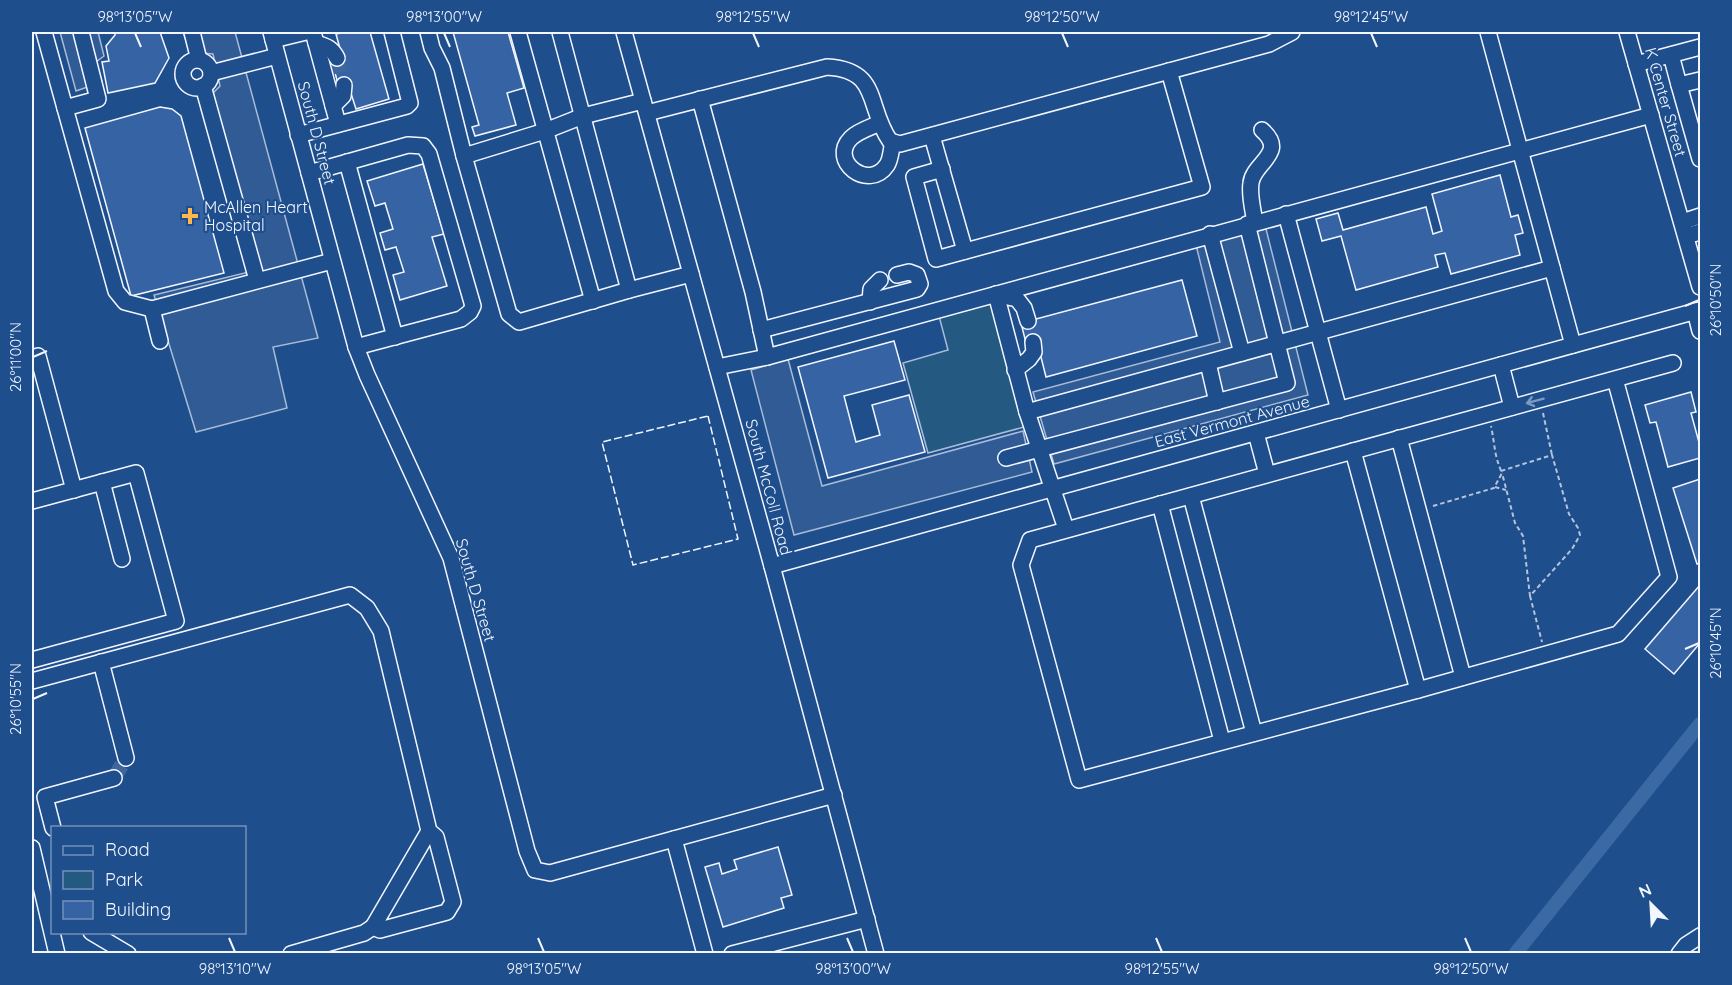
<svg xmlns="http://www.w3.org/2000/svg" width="1732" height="985" font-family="Quicksand,sans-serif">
  <rect width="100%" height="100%" fill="#1f4e8c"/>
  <path fill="#245a82" stroke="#a8bbd7" stroke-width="1.5" d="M991,301l33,126 -96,26 -25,-90 45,-13 -9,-34z"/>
  <g fill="#305b95" stroke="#a8bbd7" stroke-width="1.5">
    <path d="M60,32h38l6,24 -8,6 6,20 -26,9z"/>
    <path d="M183,32h52l83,306 -45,9 14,61 -91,24 -42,-137 95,-23 -46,-169 17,-17 -7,-32 -23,-2z"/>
    <path d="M1266,229l42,166 -254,69 -21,-72 187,-50 -24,-97z"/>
    <path d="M788,359l34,127 201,-55 9,41 -238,63 -43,-165z"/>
  </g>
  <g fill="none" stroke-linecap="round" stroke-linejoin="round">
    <path stroke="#3b69a3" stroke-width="14" d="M1515,954l185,-230"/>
  </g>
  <g fill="#3563a3" stroke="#f2f6ff" stroke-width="1.5">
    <path d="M115,32h45l9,26 -14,25 -47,10 -6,-31 7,-1 -3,-15 9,-11z"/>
    <path d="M346,32h24l19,67 -33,10 -8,-25 -9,3 -8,-28 11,-3 -6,-22z"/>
    <path d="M453,32h55l16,56 -17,5 9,32 -41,11 -3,-9 7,-2z"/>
    <path d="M160,107l12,2 9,7 43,157 -93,23 -46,-168z"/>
    <path d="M423,164l21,70 -12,3 15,49 -47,14 -7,-25 11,-3 -8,-25 -11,3 -5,-17 13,-4 -8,-26 -10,3 -8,-25z"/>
    <path d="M1500,175l11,42 7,-2 5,18 -8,2 5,20 -69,19 -6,-21 -10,2 3,12 -82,23 -15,-54 -19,5 -6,-22 22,-6 5,17 83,-23 7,27 9,-3 -10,-37z"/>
    <path d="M1182,280l15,56 -151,41 -9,-36 -11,2 -5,-20z"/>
    <path d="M894,341l11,39 -61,16 12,46 24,-7 -8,-30 37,-10 16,57 -97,26 -30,-111z"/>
    <path d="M1691,392l5,20 -5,1 9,33v12l-32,9 -12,-45 -6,1 -5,-18z"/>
    <path d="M1700,479v84l-3,1 -24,-76z"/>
    <path d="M1700,585v58l-26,31 -29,-25z"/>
    <path d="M778,847l14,48 -11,3 3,10 -61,19 -18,-60 14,-4 3,11 15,-5 -3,-9z"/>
  </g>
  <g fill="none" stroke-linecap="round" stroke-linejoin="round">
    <g stroke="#3f679d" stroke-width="15" stroke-dasharray="15 8" stroke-linecap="butt">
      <path d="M337,58l7,27"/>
      <path d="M114,778l12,-20"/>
    </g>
    <defs>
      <g id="minor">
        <path d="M44,32l21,76 33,-9 -17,-67"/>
        <path d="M192,32l7,28"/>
        <path d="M271,32l85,315 11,28 84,183 76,293 8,19 15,3 284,-78"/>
        <path d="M313,32l25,92"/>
        <path d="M428,32l4,16 10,20 22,88 81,-25 38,-15 60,-15"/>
        <path d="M518,32l75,269"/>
        <path d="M560,32l69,258 62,-16"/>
        <path d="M624,32l148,534 104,388"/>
        <path d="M1488,32l85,313"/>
        <path d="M1627,32l73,255"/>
        <path d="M273,40l33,-8"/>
        <path d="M316,43c10,3 16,5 21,15"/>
        <path d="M1671,55l8,30 21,-5"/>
        <circle cx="197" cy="74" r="14"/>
        <path d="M1636,64l64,-17"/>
        <path d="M211,73l66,-17"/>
        <path d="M1679,85l21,74"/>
        <path d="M203,86l54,194"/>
        <path d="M700,99l53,193 14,65"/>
        <path d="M333,106l10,-10 1,-11"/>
        <path d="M65,108l51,183 9,11 27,7 8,32"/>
        <path d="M647,113l180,-46c54,3 39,40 63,74l10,3 369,-100 23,-12"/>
        <path d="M880,123c-9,4 -22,8 -29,15 -23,23 18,54 36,27 4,-6 4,-16 6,-23"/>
        <path d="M298,135l109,-29 3,-3 -18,-71"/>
        <path d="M932,136l33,115"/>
        <path d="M464,156l45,158 10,8 110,-32"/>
        <path d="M347,162l48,175"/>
        <path d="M942,169l-28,8 22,82 266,-72 -33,-116"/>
        <path d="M309,173l99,-28 15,1 6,8 44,152 -3,6 -9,7 -105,28"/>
        <path d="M1286,214l53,196"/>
        <path d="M1255,222c-2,-12 -6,-27 -4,-39 2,-20 37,-30 11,-53"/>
        <path d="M1682,222l18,-6"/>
        <path d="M1210,234l32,119"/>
        <path d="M1686,236l14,-4"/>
        <path d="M996,294l31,118 39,117"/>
        <path d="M999,295l18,4 7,9 4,13"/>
        <path d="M870,302l1,-13 9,-9"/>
        <path d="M152,309l180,-48"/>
        <path d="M1695,311l5,20"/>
        <path d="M761,330l156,-41 3,-5 -3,-9 -8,-3 -12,3"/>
        <path d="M32,358l6,-2 36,134"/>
        <path d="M1208,363l9,39"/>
        <path d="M1501,365l11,42"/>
        <path d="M717,367l50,-10 884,-242"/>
        <path d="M1015,370l14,-11 5,-7 -1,-10"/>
        <path d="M1615,379l54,198 -51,57 -200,56 -339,90 -58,-215 9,-25 643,-177"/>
        <path d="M1027,412l525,-144"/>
        <path d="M1256,433l11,41"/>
        <path d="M1399,438l64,239"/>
        <path d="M1353,451l65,239"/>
        <path d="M1006,458l281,-75 -40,-159"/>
        <path d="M102,482l20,77"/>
        <path d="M1191,496l63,237"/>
        <path d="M32,501l104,-28 40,148 -144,39"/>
        <path d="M1160,504l62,237"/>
        <path d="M772,566l928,-256"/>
        <path d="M101,662l25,96"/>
        <path d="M32,681l318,-86 17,13 14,23 48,200 7,6 17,65 -6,10 -67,18 -7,-3 56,-96"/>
        <path d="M53,828l-8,-31 69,-19"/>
        <path d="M674,839l31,115"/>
        <path d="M32,848l25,106"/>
        <path d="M91,932l37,22"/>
        <path d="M291,954l73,-21 9,-6"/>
        <path d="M732,954l135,-35"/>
        <path d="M1679,954l7,-9 14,-9"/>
      </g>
    </defs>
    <use href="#minor" stroke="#f2f6ff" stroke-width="18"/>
    <g stroke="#b3c4dc" stroke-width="2" stroke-dasharray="4.5 3" stroke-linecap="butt">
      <path d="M1543,413l9,42"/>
      <path d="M1501,471l51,-16 17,59 9,14 2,7 -8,14 -42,47 -7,-60 -8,-13 -13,-50"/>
      <path d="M1495,487l11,3"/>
      <path d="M1433,506l61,-18 8,-15c-8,-18 -7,-28 -11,-47"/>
      <path d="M1530,596l12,46"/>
    </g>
    <use href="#minor" stroke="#1f4e8c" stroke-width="15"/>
    <path stroke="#f2f6ff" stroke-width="1.5" stroke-dasharray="8 3" stroke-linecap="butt" d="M708,416l30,123 -105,26 -31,-123z"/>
  </g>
  <defs><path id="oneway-shaft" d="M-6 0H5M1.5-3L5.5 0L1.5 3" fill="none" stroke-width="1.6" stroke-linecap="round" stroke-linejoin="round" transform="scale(1.5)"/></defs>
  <use stroke="#7e9ac0" href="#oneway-shaft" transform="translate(1535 401) rotate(165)"/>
  <path fill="none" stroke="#f2f6ff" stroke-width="2" d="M135,33l6,14M444,33l6,14M753,33l6,14M1062,33l6,14M1371,33l6,14M1685,306l14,-6M33,357l14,-6M1685,649l14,-6M33,699l14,-6M229,938l6,14M538,938l6,14M847,938l6,14M1156,938l6,14M1465,938l6,14"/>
  <path fill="#ffb74d" stroke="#1f4e8c" stroke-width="2" d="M187 207h6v6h6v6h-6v6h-6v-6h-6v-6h6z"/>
  <g text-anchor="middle" stroke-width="4.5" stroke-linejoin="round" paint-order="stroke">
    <g font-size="16" fill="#f2f6ff" stroke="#1f4e8c">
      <text transform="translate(1666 102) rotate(74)" y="6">K Center Street</text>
      <text transform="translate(317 133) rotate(75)" y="6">South D Street</text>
      <text transform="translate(1232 421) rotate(-15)" y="6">East Vermont Avenue</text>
      <text transform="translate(769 487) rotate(75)" y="6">South McColl Road</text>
      <text transform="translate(476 590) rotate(74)" y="6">South D Street</text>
    </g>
    <g font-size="16" fill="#f2f6ff" stroke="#1f4e8c" text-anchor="start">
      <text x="204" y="213">McAllen Heart<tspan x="204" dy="18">Hospital</tspan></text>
    </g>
  </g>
  <rect width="1732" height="985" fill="none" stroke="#1f4e8c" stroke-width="66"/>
  <rect x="51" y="826" width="195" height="108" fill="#1f4e8c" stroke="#7391ba" stroke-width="1.5"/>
  <rect x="63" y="846" width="30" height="9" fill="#1f4e8c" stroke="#7391ba" stroke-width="1.5"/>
  <text x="105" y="856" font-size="18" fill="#f2f6ff">Road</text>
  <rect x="63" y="871" width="30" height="18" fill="#245a82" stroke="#7391ba" stroke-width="1.5"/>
  <text x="105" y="886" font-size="18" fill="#f2f6ff">Park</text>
  <rect x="63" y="901" width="30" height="18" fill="#3563a3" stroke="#7391ba" stroke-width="1.5"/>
  <text x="105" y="916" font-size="18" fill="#f2f6ff">Building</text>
  <g transform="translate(1651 904) rotate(336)" stroke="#1f4e8c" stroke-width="4.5" paint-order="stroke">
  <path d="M0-4.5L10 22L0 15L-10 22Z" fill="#f2f6ff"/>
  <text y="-9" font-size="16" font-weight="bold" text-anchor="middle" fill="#f2f6ff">N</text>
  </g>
  <rect x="33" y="33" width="1666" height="919" fill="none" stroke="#f2f6ff" stroke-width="2"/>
  <g font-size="15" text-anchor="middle" fill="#f2f6ff">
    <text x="135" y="22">98°13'05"W</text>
    <text x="444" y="22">98°13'00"W</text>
    <text x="753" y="22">98°12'55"W</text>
    <text x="1062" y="22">98°12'50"W</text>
    <text x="1371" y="22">98°12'45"W</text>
    <text transform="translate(1716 300) rotate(-90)" y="5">26°10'50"N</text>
    <text transform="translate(16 357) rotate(-90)" y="5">26°11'00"N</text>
    <text transform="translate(1716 643) rotate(-90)" y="5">26°10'45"N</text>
    <text transform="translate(16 699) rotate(-90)" y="5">26°10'55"N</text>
    <text x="235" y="974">98°13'10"W</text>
    <text x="544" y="974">98°13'05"W</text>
    <text x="853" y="974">98°13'00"W</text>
    <text x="1162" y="974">98°12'55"W</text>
    <text x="1471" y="974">98°12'50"W</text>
  </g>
</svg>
